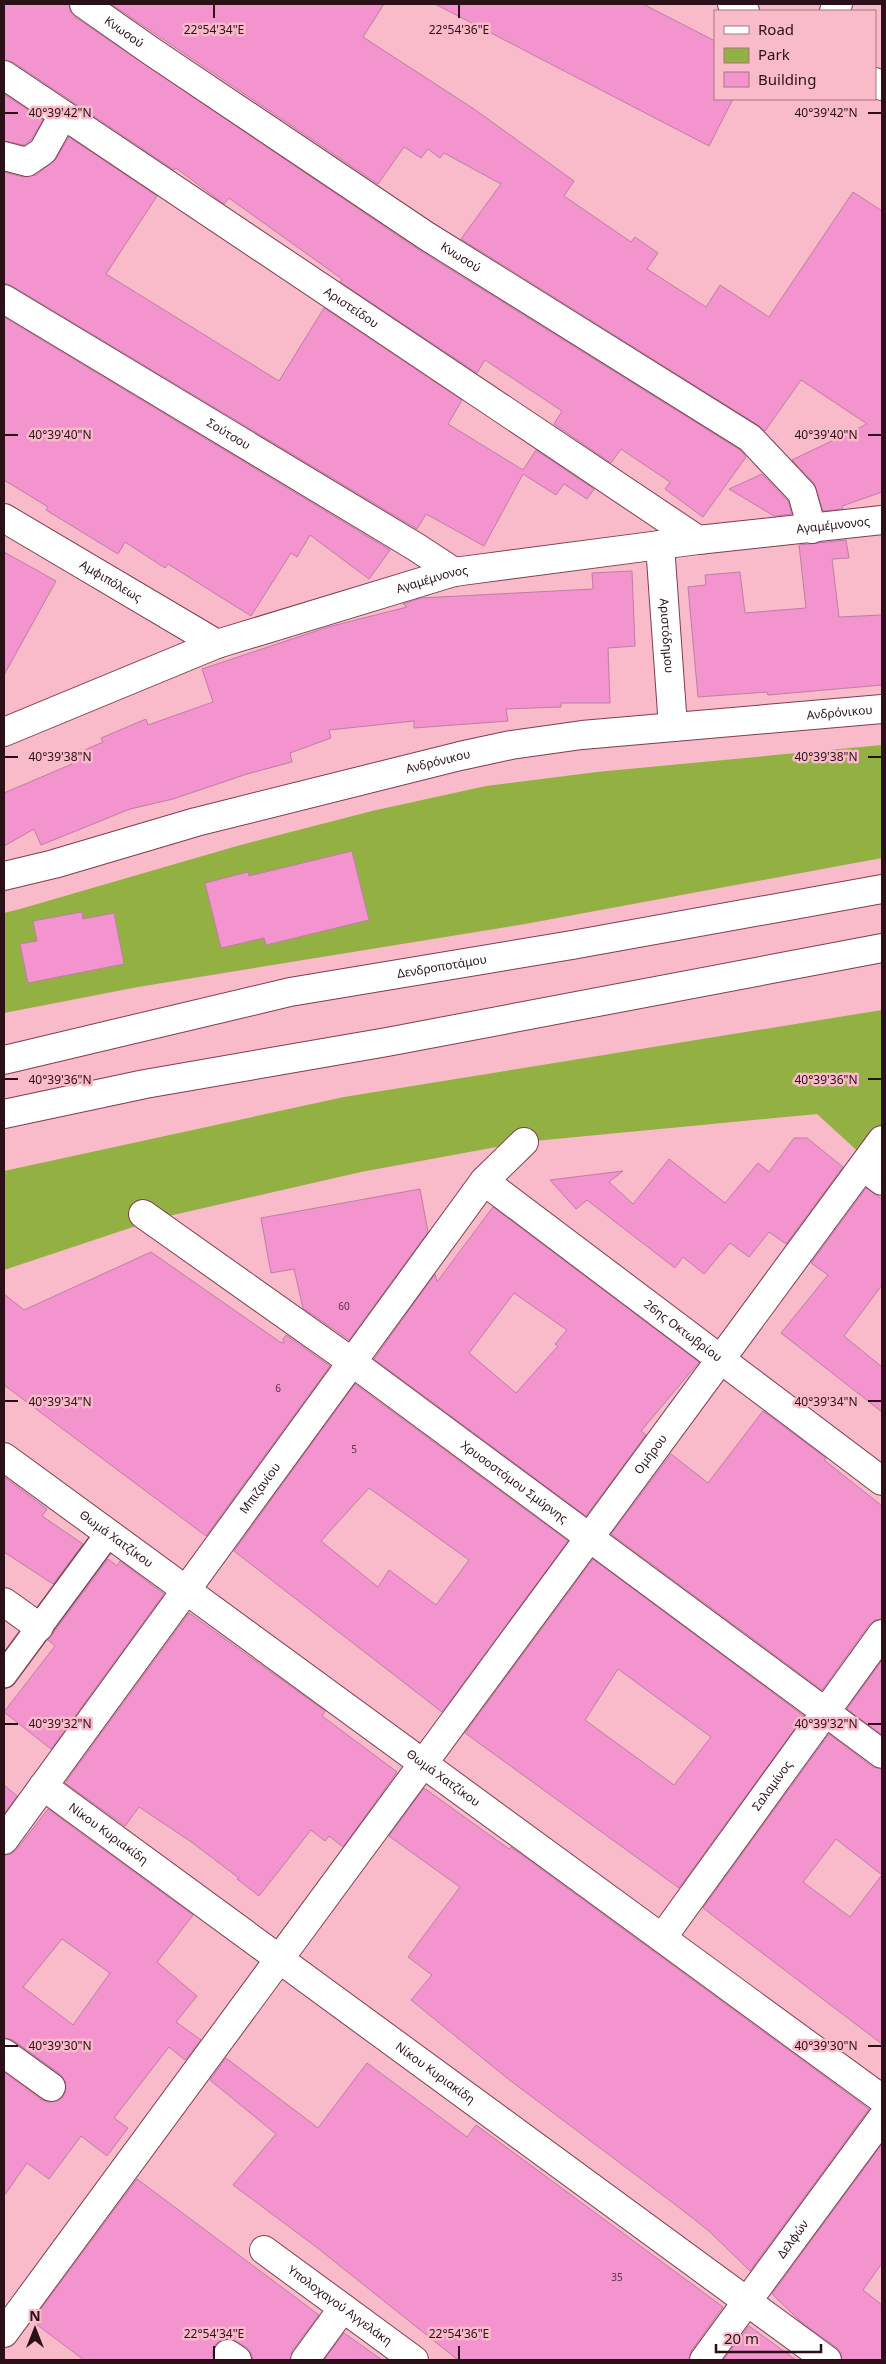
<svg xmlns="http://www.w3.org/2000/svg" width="886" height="2364" font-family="'Noto Sans',sans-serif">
  <rect width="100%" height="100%" fill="#f9bac9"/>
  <g fill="#93b142">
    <path d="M882,745v113l-357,66 -387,63 -134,26v-100l16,-4 217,-63 135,-35 114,-25 111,-14z"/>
    <path d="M882,1010v124l-18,23 -47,-43 -293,28 -163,30 -201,46 -156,52v-99l340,-74z"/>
  </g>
  <g fill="#f394ce" stroke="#be7ea5" fill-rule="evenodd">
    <path d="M4,4h65l1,7 5,6 341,231 324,202 6,7 -43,60 -38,-28 5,-7 -49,-33 -10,14 -57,-39 8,-13 -77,-51 -8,13 -137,-91 2,-3 -113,-81 -5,6 -48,-36 -2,2 -161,-108 -9,-2z"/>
    <path d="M111,4h273l-21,33 111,72 100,72 -10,15 67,46 4,-5 23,16 -11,16 59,38 14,-22 49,32 84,-125 29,19v281l-40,14 1,3 -20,2 -9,-28 -22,-23 75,-36 -66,-44 -36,51 -7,-6 -297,-186 40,-55 -57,-31 -4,5 -12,-9 -7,9 -17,-11 -26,37z"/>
    <path d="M435,4h208l72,37v58h18l-24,47z"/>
    <path d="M4,94l39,26 -12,20 -7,5 -20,-4z"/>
    <path d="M69,137l88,59 -51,78 173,107 45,-73 138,92 -14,24 75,46 13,-20 58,39 -7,10 -23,-15 -8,11 -33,-21 -39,72 -58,-32 -9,15 -405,-243 -8,-3v-111l19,5 13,-2 20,-16z"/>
    <path d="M4,317l386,233 -21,29 -59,-44 -13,22 -6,-4 -40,63 -83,-52 -3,4 -40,-26 -7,12 -72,-44 2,-3 -44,-27z"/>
    <path d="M762,474l26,27 4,13 -18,2 -45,-27z"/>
    <path d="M846,540l3,18 -17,1 7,58 43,-2v70l-114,10 -1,-3 -69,5 -10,-110 18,-2 -1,-10 35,-3 5,41 61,-5 -7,-63z"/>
    <path d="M4,552l52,29 -52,94z"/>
    <path d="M632,571l3,75 -27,2 2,55h-49v4l-55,2 2,12 -94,7v-7l-85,9 2,8 -41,15 2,9 -45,12 -74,25 -43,10 -89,36 -7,-16 -30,17v-53l68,-29 -3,-7 34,-15 -2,-4 45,-19 2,6 65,-23 -11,-33 126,-42 79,-20 -4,-3 18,-6 172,-9 -1,-16z"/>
    <path d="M352,851l17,69 -103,25 -2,-7 -43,10 -16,-65 43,-11 1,4z"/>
    <path d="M82,912l1,7 31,-6 10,51 -96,19 -8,-39 17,-3 -4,-20z"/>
    <path d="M794,1138h13l36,29 -57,77 -17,-12 -20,25 -19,-14 -26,31 -21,-17 -8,11 -88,-68 -11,9 -26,-29 73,-9 -14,11 24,22 36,-45 56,44 33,-40 11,9z"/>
    <path d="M866,1188l16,11v86l-38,51 38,31v45l-101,-79 47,-58 -17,-12z"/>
    <path d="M420,1189l8,43 -79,108 -46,-32 -9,-39 -23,4 -10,-55z"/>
    <path d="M493,1207l206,155 -58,69 5,4 -60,81 -212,-157 61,-85 2,8zM514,1293l53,37 -12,14 3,2 -42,47 -47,-40z"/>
    <path d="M151,1252l129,90 4,1 -1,-4 3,-4 44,31 -124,170 -202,-151v-91l20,16z"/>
    <path d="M355,1384l213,157 -126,171 -208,-161zM369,1488l100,72 -33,45 -47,-35 -11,17 -57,-46z"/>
    <path d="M763,1411l63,47 -2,2 58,46v113l-7,1 -6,5 -47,65 -211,-156 60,-80 37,29z"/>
    <path d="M4,1477l43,32 -5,7 41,28 -30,40 -49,-32z"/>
    <path d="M108,1559l9,7 3,-5 44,33 -113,155 -47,-37 51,-66 -7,-6z"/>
    <path d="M593,1559l211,157 -125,172 -214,-155zM618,1669l93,68 -37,48 -89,-65z"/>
    <path d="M189,1613l136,98 -3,5 75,56 -54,75 -14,-11 -4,5 -14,-11 -52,66 -22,-17 2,-1 -49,-37 -51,-34 -14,19 -60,-43z"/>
    <path d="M882,1660v75l-35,-26z"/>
    <path d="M829,1734l44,33 9,2v106l-46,-36 -33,43 47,35 32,-42v169l-179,-136z"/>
    <path d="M4,1785l13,11 -13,18z"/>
    <path d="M424,1788l85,61 2,-2 358,262 -119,162 -40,-39 -25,-20 -178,-134 -96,-78 21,-25 -24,-18 52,-70 -71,-51z"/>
    <path d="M48,1809l145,106 -36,47 40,34 -21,26 25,18 -16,20 -16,-13 -55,71 14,10 -21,28 -26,-20 -32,43 -22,-16 -23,33v-124l38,28 7,2 9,-1 5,-4 3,-8 -1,-8 -5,-7 -47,-34 -9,-2v-183l7,-1 6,-5zM62,1939l48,34 -37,52 -50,-38z"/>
    <path d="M226,2058l92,70 49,-65 100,74 9,-12 247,182 -32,44 -2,9h-231l-143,-114 -82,-61 43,-51 -66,-54z"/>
    <path d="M882,2144v119l-19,27 19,15v55h-40l-1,-7 -4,-5 -37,-27 -28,-27z"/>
    <path d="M137,2179l182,136 -27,36 -2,9h-37l-2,-7 -5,-6 -17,-9 -8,2 -6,5 -3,8 2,7h-130l-52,-39z"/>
    <path d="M749,2326l47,34h-73z"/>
    <path d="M344,2333l38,27h-58z"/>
  </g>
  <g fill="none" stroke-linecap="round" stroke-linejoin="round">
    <defs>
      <path id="pedestrian" d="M4,1675l104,-141"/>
      <g id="minor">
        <path id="s1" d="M84,4l67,47 274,184 325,203 52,55 10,36"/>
        <path d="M834,11l4,-7"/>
        <path id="s2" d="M4,75l694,465"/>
        <path d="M4,156l23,6 16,-11 20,-36"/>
        <path id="s3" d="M4,299l412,248 38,25"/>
        <path id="s4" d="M4,518l213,126"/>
        <path id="s5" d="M660,545l13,182"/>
        <path id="s6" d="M4,732l213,-88 237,-72 244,-32 184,-20"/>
        <path id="s7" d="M4,876l50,-12 142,-42 264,-66 51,-11 71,-10 300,-26"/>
        <path d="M863,1166l19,15"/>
        <path id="s8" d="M484,1181l398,300"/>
        <path id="s9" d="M143,1214l209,148 530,392"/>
        <path d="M4,1602l35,25"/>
        <path id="s10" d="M43,1786l784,574"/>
        <path id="s11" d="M4,1840l480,-659 40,-39"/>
        <path id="s12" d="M662,1938l220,-304"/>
        <path d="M4,2053l47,34"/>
        <path id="s13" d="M264,2250l150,110"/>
        <path id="s14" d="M4,2333l878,-1193"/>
        <path d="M228,2354l9,6"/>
        <path d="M305,2360l38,-52"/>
        <path id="s15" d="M704,2360l178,-242"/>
      </g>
      <g id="tertiary">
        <path d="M732,4l13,7"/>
        <path d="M875,82l7,4"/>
        <path id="s16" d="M4,1457l878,642"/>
      </g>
      <g id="secondary">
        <path id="s17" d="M4,1060l286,-68 282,-47 310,-56"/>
        <path d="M4,1114l141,-30 242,-42 495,-94"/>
      </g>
    </defs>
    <use href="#pedestrian" stroke="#7f3d50" stroke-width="28"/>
    <use href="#minor" stroke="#7f3d50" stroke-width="30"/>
    <use href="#tertiary" stroke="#7f3d50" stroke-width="30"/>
    <use href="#secondary" stroke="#7f3d50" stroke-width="30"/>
    <use href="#pedestrian" stroke="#fff" stroke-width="25"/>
    <use href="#minor" stroke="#fff" stroke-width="28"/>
    <use href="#tertiary" stroke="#fff" stroke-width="28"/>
    <use href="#secondary" stroke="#fff" stroke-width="28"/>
  </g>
  <path fill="none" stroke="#2b1018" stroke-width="2" d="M214,5v13M459,5v13M5,113h13M868,113h13M5,435h13M868,435h13M5,757h13M868,757h13M5,1079h13M868,1079h13M5,1401h13M868,1401h13M5,1724h13M868,1724h13M5,2046h13M868,2046h13M214,2346v13M459,2346v13"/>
  <g text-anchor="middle" stroke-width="5" stroke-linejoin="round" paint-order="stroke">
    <g font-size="10" fill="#5d3146">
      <text x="344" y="1310">60</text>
      <text x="278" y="1392">6</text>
      <text x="354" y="1453">5</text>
      <text x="617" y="2281">35</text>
    </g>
    <g font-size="12" fill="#2b1018" stroke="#f9bac9">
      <text dy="4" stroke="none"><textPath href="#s1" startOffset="49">Κνωσού</textPath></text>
      <text dy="4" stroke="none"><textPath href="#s1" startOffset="454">Κνωσού</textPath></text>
      <text dy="4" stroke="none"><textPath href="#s2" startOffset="418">Αριστείδου</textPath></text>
      <text dy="4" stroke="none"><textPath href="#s3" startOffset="262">Σούτσου</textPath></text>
      <text dy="4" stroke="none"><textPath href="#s6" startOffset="860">Αγαμέμνονος</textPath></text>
      <text dy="4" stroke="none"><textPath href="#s6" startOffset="455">Αγαμέμνονος</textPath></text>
      <text dy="4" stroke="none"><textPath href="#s4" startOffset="124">Αμφιπόλεως</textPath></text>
      <text dy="4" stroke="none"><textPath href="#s5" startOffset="91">Αριστόδημου</textPath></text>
      <text dy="4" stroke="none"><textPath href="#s7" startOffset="854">Ανδρόνικου</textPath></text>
      <text dy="4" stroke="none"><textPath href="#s7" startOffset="449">Ανδρόνικου</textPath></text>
      <text dy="4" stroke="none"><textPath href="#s17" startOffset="448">Δενδροποτάμου</textPath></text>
      <text dy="4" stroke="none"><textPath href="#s8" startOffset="249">26ης Οκτωβρίου</textPath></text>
      <text dy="4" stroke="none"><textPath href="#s14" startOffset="1091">Ομήρου</textPath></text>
      <text dy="4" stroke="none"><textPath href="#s9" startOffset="458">Χρυσοστόμου Σμύρνης</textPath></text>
      <text dy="4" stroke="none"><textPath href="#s11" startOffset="435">Μπιζανίου</textPath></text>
      <text dy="4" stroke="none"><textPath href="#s16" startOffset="139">Θωμά Χατζίκου</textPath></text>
      <text dy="4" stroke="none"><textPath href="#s16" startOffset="544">Θωμά Χατζίκου</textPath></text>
      <text dy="4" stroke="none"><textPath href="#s12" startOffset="188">Σαλαμίνος</textPath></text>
      <text dy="4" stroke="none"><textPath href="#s10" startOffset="81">Νίκου Κυριακίδη</textPath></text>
      <text dy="4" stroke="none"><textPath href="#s10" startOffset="486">Νίκου Κυριακίδη</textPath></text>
      <text dy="4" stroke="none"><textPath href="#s15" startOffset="150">Δελφών</textPath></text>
      <text dy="4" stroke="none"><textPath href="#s13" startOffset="94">Υπολοχαγού Αγγελάκη</textPath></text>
    </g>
  </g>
  <g font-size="12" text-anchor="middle" fill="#2b1018" stroke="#f9bac9" stroke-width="5" stroke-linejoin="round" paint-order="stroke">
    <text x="214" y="34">22°54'34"E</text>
    <text x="459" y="34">22°54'36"E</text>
    <text x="60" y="117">40°39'42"N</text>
    <text x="826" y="117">40°39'42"N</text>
    <text x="60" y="439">40°39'40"N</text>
    <text x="826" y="439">40°39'40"N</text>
    <text x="60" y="761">40°39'38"N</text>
    <text x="826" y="761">40°39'38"N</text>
    <text x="60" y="1084">40°39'36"N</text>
    <text x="826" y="1084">40°39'36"N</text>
    <text x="60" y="1406">40°39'34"N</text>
    <text x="826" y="1406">40°39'34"N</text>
    <text x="60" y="1728">40°39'32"N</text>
    <text x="826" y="1728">40°39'32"N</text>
    <text x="60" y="2050">40°39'30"N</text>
    <text x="826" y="2050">40°39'30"N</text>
    <text x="214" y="2338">22°54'34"E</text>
    <text x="459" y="2338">22°54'36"E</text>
  </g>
  <rect width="886" height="2364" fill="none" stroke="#2b1018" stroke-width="10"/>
  <rect x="714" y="10" width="162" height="90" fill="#f9bac9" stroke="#a77682"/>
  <rect x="724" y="26" width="25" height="8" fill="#ffffff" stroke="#a77682"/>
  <text x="758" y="35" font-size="15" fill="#2b1018">Road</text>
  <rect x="724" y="48" width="25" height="15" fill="#93b142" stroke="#a77682"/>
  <text x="758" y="60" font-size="15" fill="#2b1018">Park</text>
  <rect x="724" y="72" width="25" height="15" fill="#f394ce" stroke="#a77682"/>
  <text x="758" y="85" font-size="15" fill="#2b1018">Building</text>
  <g transform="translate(35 2329)" stroke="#f9bac9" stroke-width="4" paint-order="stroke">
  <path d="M0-4L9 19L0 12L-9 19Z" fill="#2b1018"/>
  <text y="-8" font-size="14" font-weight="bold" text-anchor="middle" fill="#2b1018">N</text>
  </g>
  <path d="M716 2344v8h105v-8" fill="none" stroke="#2b1018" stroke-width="2.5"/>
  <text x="724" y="2344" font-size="15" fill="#2b1018" stroke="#f9bac9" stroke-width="4" paint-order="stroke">20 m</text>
</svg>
